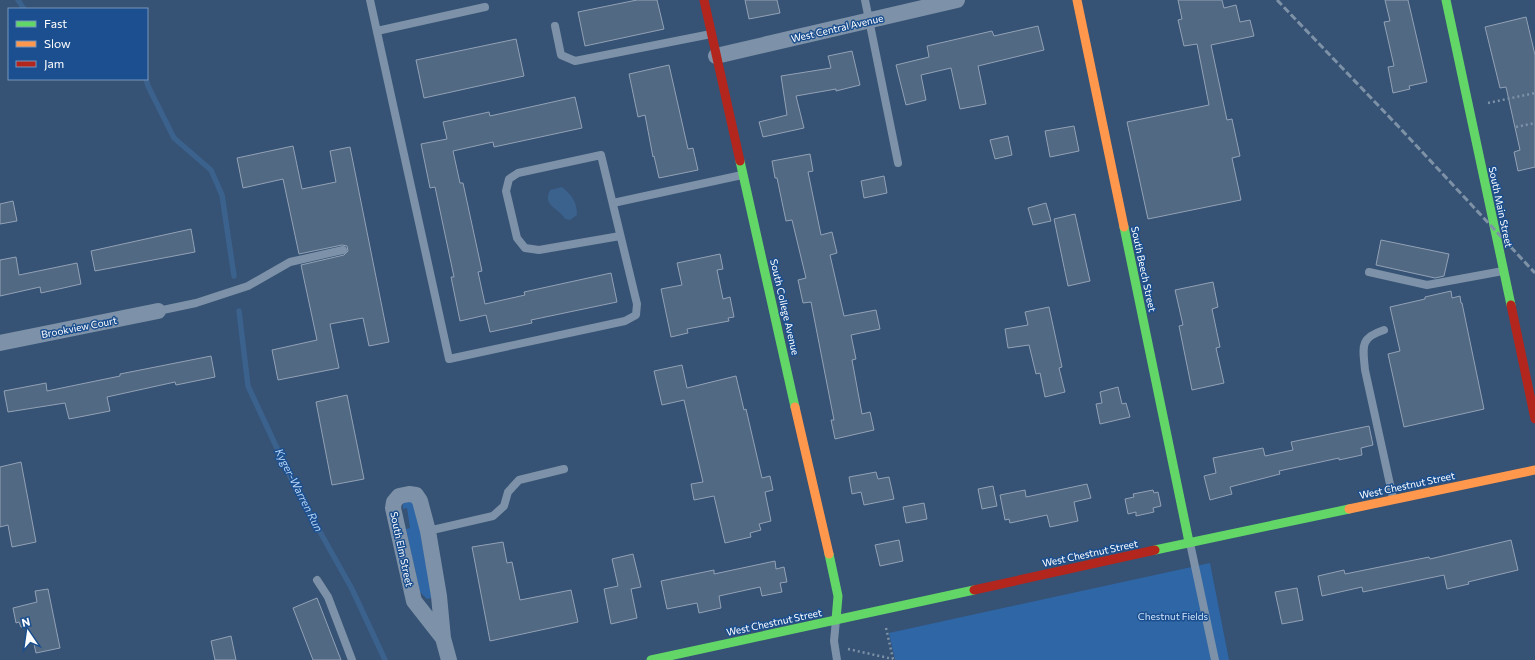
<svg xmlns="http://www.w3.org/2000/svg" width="1535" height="660" font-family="Commissioner,sans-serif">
  <rect width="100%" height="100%" fill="#365274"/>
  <g fill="#2f66a5">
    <path d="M412,501l6,17 14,80 -5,1 -7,-7 -14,-63 4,-1 -3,-20 -4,1v-7z"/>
    <path d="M1210,563l19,97h-334l-6,-27z"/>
  </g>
  <path fill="#3b618d" d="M562,187c10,8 15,15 15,28l-7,5 -5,-1c-7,-12 -23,-13 -15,-29z"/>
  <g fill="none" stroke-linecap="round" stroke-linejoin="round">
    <g stroke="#3b618d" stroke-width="5.5">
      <path d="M18,0l6,9"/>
      <path d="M146,79l2,7 26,52 37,32 11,25 12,81"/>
      <path d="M239,311l9,75 48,103 56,100 33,71"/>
    </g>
  </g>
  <g fill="#526984" stroke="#92a2b6">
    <path d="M637,0h20l7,29 -79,17 -7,-34z"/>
    <path d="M745,0h32l3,13 -31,6z"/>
    <path d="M1178,0h44l2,8 12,-3 4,17 10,-2 4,16 -43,9 16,75 5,-1 8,37 -8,2 9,42 -93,19 -21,-97 82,-17 -12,-61 -13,2 -6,-26 4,-1z"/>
    <path d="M1385,0h23l19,82 -18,4 1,3 -17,4 -5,-26 6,-1 -10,-44 6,-1z"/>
    <path d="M1526,17l9,38v112l-17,4 -4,-19 6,-2 -14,-63 -6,1 -15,-61z"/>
    <path d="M1038,26l6,24 -66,16 8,38 -26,5 -9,-41 -30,7 5,25 -20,5 -10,-40 33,-8 -2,-11 65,-15 2,5z"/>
    <path d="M516,39l8,37 -100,22 -8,-38z"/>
    <path d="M852,51l8,34 -24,6v-2l-40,7 8,32 -41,9 -4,-15 28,-7 -6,-39 50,-8 -3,-12z"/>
    <path d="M669,65l19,84 5,-1 5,22 -39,8 -5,-22 -1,1 -8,-42 -7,2 -9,-43z"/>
    <path d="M575,97l7,31 -88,19 -1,-5 -40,9 7,32h3l19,88 -4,1 7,32 40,-9 -1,-3 87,-19 6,29 -86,18 1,3 -42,9 -4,-17 -26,6 -9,-44h3l-19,-90 -5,1 -9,-44 26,-5 -4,-17 46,-10 1,4z"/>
    <path d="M1074,126l5,25 -29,6 -5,-26z"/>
    <path d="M1008,136l4,19 -17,4 -5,-19z"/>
    <path d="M293,146l9,43 34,-7 -6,-31 20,-4 39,195 -20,4 -6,-28 -33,6 9,44 -61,12 -6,-30 45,-10 -16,-75 43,-10 4,-4 -1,-5 -5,-1 -43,9 -16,-75 -40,9 -6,-30z"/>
    <path d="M810,154l3,17 -5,1 13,63 11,-3 5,21 -7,2 14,61 32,-6 4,19 -29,6 5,24 -4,1 10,54 8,-2 4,18 -39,9 -4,-19h3l-23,-118 -8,1 -5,-23 8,-2 -14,-58 -6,1 -9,-43h-2l-3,-17z"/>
    <path d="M884,176l3,17 -23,5 -3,-17z"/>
    <path d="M13,201l4,20 -17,3v-20z"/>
    <path d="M1046,203l5,18 -18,4 -5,-17z"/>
    <path d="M1075,214l15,67 -22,5 -14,-67z"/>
    <path d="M191,229l4,23 -100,19 -4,-20z"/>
    <path d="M1381,240l68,14 -5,22 -9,2 -59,-13z"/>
    <path d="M720,254l3,15 -6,1 6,29 7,-2 4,20 -6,1 1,3 -42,8 1,4 -17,4 -10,-48 21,-4 -5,-22z"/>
    <path d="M16,257l3,18 58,-12 4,21 -40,9 -1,-6 -40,9v-36z"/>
    <path d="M1213,282l5,25 -6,2 8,38 -4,1 8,35 -32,7 -13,-64 4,-1 -8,-35z"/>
    <path d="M1451,291l1,7 8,-2 1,7h1l22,106 -80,18 -16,-73 12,-3 -10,-44 35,-8v-2z"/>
    <path d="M1049,307l13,60 -3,1 6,24 -20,5 -5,-24 -4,1 -7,-29 -21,3 -3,-19 23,-4 -3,-13z"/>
    <path d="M211,356l4,21 -39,8 -1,-3 -68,15 3,14 -41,8 -4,-16 -57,9 -4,-21 42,-8 1,8 73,-15v-2z"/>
    <path d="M682,365l5,23 49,-12 8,34 2,-1 16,69 8,-2 3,14 -8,2 6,29 -12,3 2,6 -11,3 1,4 -26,6 -11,-47 -20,4 -3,-16 12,-2 -19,-82 -22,5 -8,-34z"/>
    <path d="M1118,387l4,17 4,-1 4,14 -30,7 -4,-20 6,-1 -2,-11z"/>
    <path d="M347,395l17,84 -32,6 -16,-83z"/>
    <path d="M1369,426l4,19 -12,3 1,7 -23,5v-2l-60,13 1,3 -50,13 2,7 -22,6 -6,-24 12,-3 -3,-15 50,-10 2,8 28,-6 -2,-8z"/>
    <path d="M21,462l15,80 -24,5 -4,-22 -8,2v-60z"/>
    <path d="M876,472l2,7 11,-2 5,22 -30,6 -3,-13 -9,2 -3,-17z"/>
    <path d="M1087,484l4,14 -17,4 4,19 -28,6 -3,-12 -37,8 -1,-4 -4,1 -5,-25 25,-5 1,7z"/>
    <path d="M993,486l4,20 -15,3 -4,-20z"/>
    <path d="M1153,490l1,3 4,-1 3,14 -8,2 1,4 -18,4v-4l-8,2 -3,-15 9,-2 -1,-3z"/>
    <path d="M924,503l3,16 -21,4 -3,-16z"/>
    <path d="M899,540l4,21 -23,5 -5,-21z"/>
    <path d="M1511,540l7,30 -50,12 1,2 -22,5 -3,-14 -81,17 -1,-5 -40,9 -4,-20 26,-6 1,4 84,-17 1,2z"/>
    <path d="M503,542l4,21 5,-1 8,38 51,-10 7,32 -88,19 -18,-94z"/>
    <path d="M633,554l8,33 -10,2 6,29 -26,6 -7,-35 14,-3 -6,-27z"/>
    <path d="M775,561l1,8 8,-2 3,15 -7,1 2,9 -20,4 -2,-9 -41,9 2,12 -22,5 -2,-10 -30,6 -6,-28 53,-11v4z"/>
    <path d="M1297,588l6,32 -21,4 -7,-32z"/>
    <path d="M48,589l12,59 -24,5 -4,-18 -3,1 -2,-10 -6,1 -2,-5 -3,1 -3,-15 24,-6 -2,-11z"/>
    <path d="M317,598l24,62h-28l-20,-52z"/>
    <path d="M231,636l5,24h-21l-4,-19z"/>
  </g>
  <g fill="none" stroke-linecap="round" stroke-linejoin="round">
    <g stroke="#7d92a8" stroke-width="2.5" stroke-dasharray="2 3" stroke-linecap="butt">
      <path d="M1488,103l47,-10"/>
      <path d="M1516,127l19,-4"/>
      <path d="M886,628l7,31"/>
      <path d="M848,649l45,10"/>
    </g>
    <g stroke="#7d92a8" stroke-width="8">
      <path d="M370,0l79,359 176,-38 11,-6 1,-11 -36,-149 -83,18 -9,6 -3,12 11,47 8,10 14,2 81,-14"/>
      <path d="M865,0l33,163"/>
      <path d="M555,26l6,29 14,6 136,-27"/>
      <path d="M377,31l108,-24"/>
      <path d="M613,203l129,-28"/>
      <path d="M1369,272l58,13 76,-14"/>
      <path d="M158,311l38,-8 52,-17 42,-24 53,-12"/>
      <path d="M1384,330c-25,8 -21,17 -19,40l28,128"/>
      <path d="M428,531l65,-15 11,-10 4,-14 11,-12 45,-11"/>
      <path d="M1190,543l25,117"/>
      <path d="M317,580l11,17 24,63"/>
      <path d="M836,620l-2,21 3,19"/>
    </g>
    <g stroke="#7d92a8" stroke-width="16">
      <path d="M716,56l241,-56"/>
      <path d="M0,343l158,-32"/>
      <path d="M443,638l-29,-37 -21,-93 1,-6 5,-6 10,-2 7,1 4,6 8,30 11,65 4,42 6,22"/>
    </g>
    <g stroke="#63d668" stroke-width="9">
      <path d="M1446,0l65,305"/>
      <path d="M740,161l55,246"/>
      <path d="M1124,227l65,315"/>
      <path d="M1155,550l194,-41"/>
      <path d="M829,554l9,42 -2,24"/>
      <path d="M651,660l323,-70"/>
    </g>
    <g stroke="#ff974d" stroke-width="9">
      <path d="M1077,0l47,227"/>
      <path d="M795,407l34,147"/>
      <path d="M1349,509l186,-39"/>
    </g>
    <g stroke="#b3261e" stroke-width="9">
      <path d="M704,0l36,161"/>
      <path d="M1511,305l24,114"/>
      <path d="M974,590l181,-40"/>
    </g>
    <path stroke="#7e92a7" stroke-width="3" stroke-dasharray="7 3" stroke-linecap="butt" d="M1277,0l121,126 137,147"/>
  </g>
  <g text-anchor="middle" stroke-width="3" stroke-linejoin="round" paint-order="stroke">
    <g font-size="10" fill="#fff" stroke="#1b4f8f">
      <text transform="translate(837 28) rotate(-13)" y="4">West Central Avenue</text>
      <text transform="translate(1501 207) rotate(78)" y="4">South Main Street</text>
      <text transform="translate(1144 269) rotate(78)" y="4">South Beech Street</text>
      <text transform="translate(785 307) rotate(77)" y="4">South College Avenue</text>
      <text transform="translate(79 327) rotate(-11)" y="4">Brookview Court</text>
      <text transform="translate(1407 485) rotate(-12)" y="4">West Chestnut Street</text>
      <text transform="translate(402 549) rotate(78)" y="4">South Elm Street</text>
      <text transform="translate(1090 553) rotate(-12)" y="4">West Chestnut Street</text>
      <text transform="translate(774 622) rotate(-12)" y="4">West Chestnut Street</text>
    </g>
    <g font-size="10" fill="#cfe3fa" stroke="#1b4f8f">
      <text x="1173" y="620">Chestnut Fields</text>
    </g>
    <g font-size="11" font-style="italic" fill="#b5d3f5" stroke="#1b4f8f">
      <text transform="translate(299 490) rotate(63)" y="4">Kyger-Warren Run</text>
    </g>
  </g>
  <rect x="8" y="8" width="140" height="72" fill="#1b4f8f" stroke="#7695bc"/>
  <rect x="16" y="21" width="20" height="6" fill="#63d668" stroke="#7695bc"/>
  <text x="44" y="28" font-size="12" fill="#ffffff">Fast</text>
  <rect x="16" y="41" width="20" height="6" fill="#ff974d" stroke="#7695bc"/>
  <text x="44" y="48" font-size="12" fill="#ffffff">Slow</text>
  <rect x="16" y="61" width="20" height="6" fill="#b3261e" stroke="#7695bc"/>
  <text x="44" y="68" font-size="12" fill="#ffffff">Jam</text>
  <g transform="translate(28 632) rotate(347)" stroke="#1b4f8f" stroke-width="3" paint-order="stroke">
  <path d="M0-3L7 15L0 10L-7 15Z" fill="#ffffff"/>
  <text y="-6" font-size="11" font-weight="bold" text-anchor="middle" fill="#ffffff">N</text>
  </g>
</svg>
